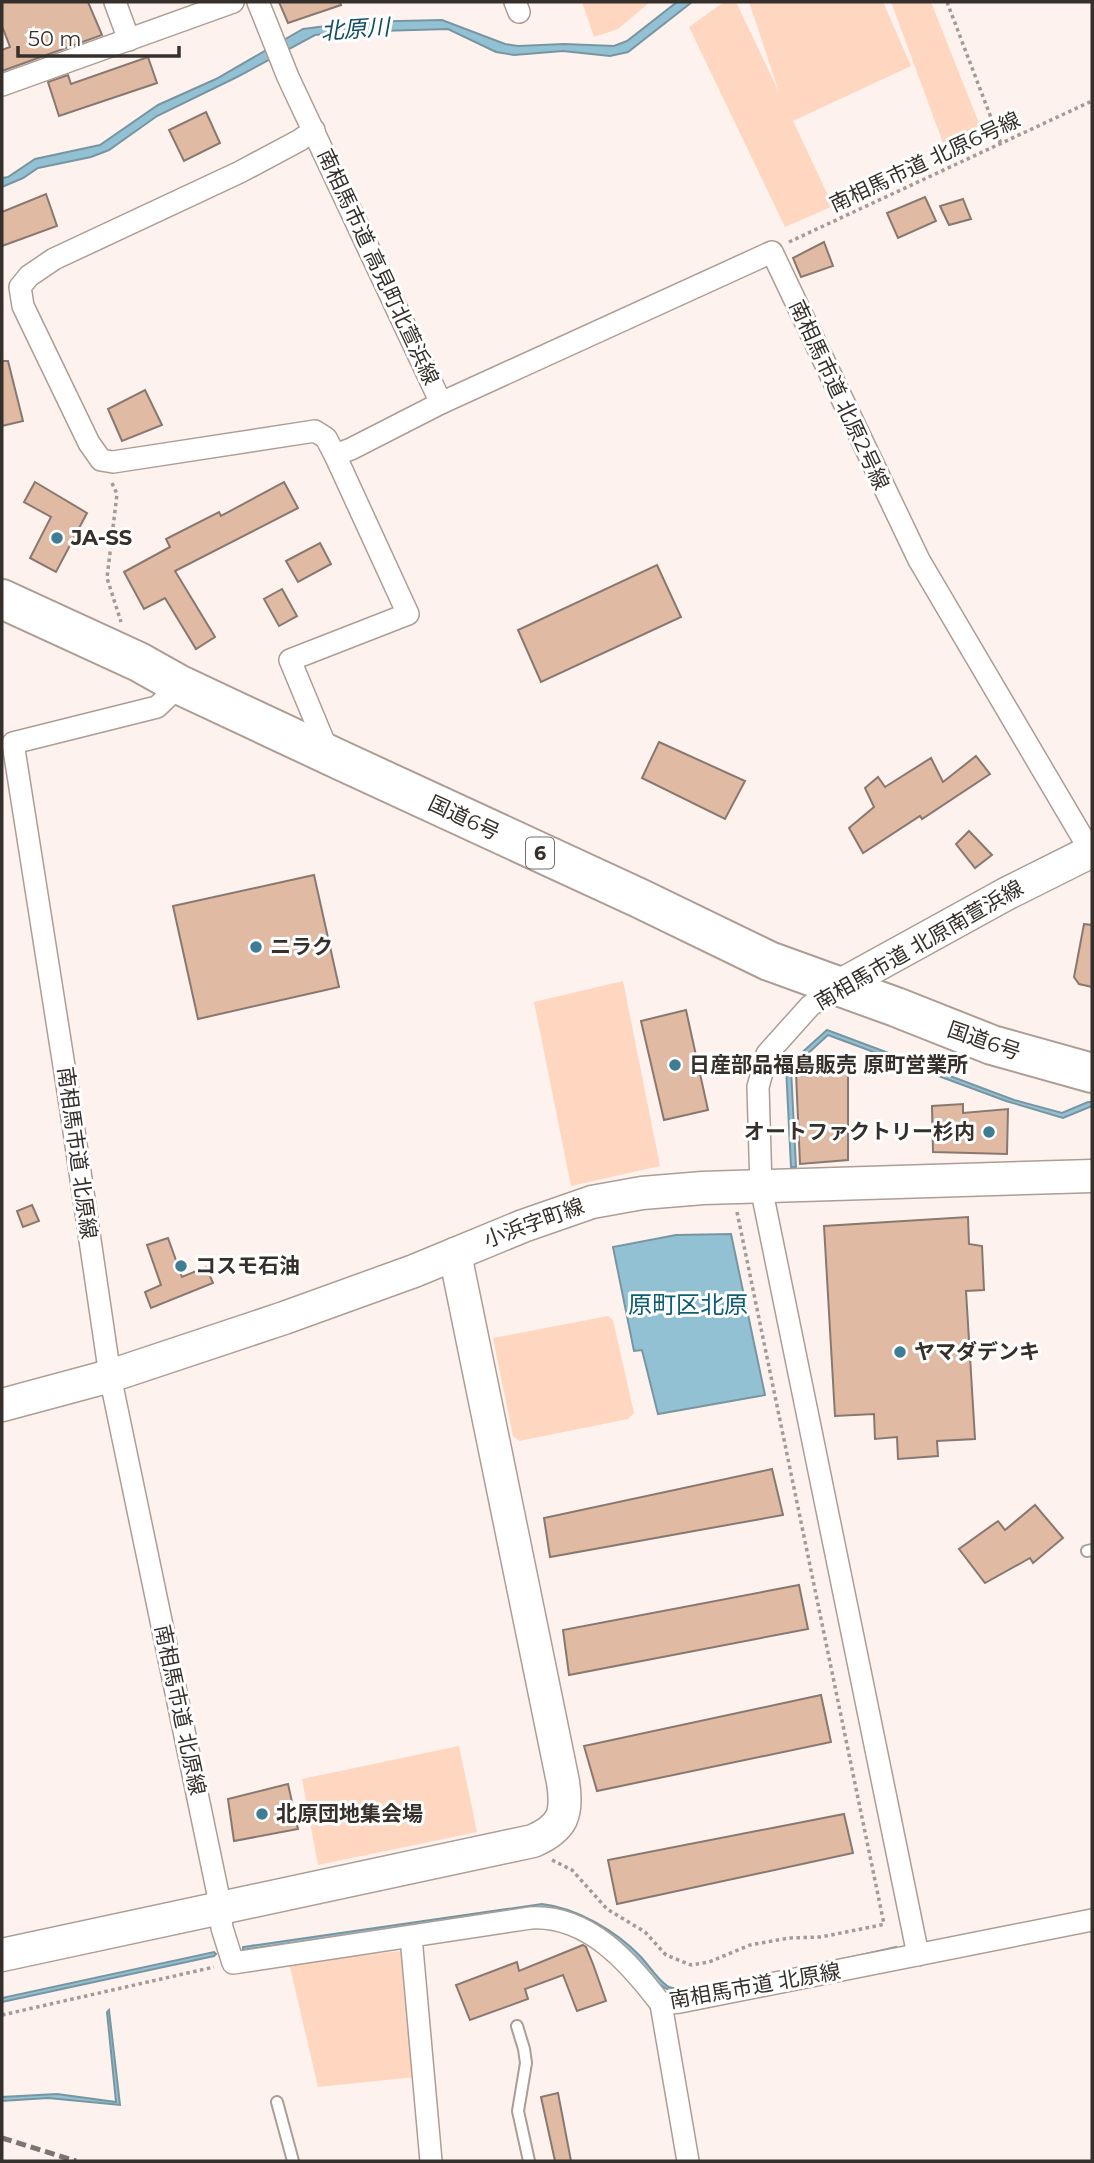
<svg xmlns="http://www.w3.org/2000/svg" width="1094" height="2163" font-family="Montserrat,'Noto Sans JP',sans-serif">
  <rect width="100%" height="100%" fill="#fdf2ed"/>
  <g fill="#ffd7c1">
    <path d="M582,2h68l-32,27 -24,8z"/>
    <path d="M724,2h12l43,90 -30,-90h134l28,64 -118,55 40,85 -48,21 -96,-200z"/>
    <path d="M891,2h40l51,129 -36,20z"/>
    <path d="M623,981l37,185 -89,20 -37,-184z"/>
    <path d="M608,1316l5,4 21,93 -6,6 -109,22 -6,-5 -20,-98z"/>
    <path d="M459,1746l18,86 -159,33 -16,-86z"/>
    <path d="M401,1951l15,126 -98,10 -29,-124z"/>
  </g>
  <g fill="#93c1d4" stroke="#7796a2" stroke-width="2">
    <path d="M677,2h15l-64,50 -18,4 -47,-5 -49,4 -18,-3 -48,-23 -103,3 -30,3 -78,42 -80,39 -48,34 -18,7 -53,11 -15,10 -21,9v-9l6,-1 27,-18 65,-14 58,-40 58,-26 87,-50 54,-7 85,-2 63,24 13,2 46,-2 50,2 13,-5z"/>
    <path d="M827,1030l187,70 48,13 26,-11h4v4l-29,12 -57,-17 -178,-66 -37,34 5,98h-5l-5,-100z"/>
    <path d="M731,1234l34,161 -107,19 -16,-64 -8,1 -21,-104 63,-12z"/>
    <path d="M542,1904c35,4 74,27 98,52 8,8 20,27 29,31 12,5 40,-2 53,-4 59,-10 116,-23 174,-36v4l-218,41c-23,-1 -36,-31 -53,-45 -28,-17 -54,-38 -87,-39l-295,42v-3z"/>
    <path d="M214,1952l2,2 -2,2 -212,46v-4z"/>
    <path d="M109,2010l11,95 -72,-7 -46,3v-4l55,-3 59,8 -9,-90z"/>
  </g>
  <g fill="#e1baa3" stroke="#887870" stroke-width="2">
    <path d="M2,2h86l14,33 -100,36v-21l8,-3 -8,-21z"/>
    <path d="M279,2h61l1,3 -53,18z"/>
    <path d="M148,57l9,26 -98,33 -11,-34 20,-7 3,9z"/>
    <path d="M206,112l14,31 -36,18 -15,-31z"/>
    <path d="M46,194l11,32 -55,20v-34z"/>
    <path d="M925,197l11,24 -38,17 -11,-25z"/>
    <path d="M963,199l8,20 -22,6 -9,-19z"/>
    <path d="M824,242l9,24 -32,11 -8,-19z"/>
    <path d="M2,361h6l15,60 -21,5z"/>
    <path d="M145,390l17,35 -40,16 -14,-32z"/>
    <path d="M35,482l52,31 -31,59 -26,-14 21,-41 -27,-15z"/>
    <path d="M284,482l14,26 -123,63 40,66 -19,12 -31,-51 -21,11 -20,-37 46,-25 -4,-8 53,-27 2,4z"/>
    <path d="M320,543l11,21 -33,18 -12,-21z"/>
    <path d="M657,565l24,52 -140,65 -23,-52z"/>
    <path d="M282,589l15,27 -18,10 -15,-27z"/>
    <path d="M659,742l86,39 -20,38 -83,-41z"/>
    <path d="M976,756l14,18 -68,45 -2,-3 -57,37 -14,-25 25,-21 -9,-19 13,-11 7,10 46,-29 12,24z"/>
    <path d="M969,831l23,24 -17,13 -19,-24z"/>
    <path d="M314,875l25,112 -141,32 -25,-113z"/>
    <path d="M1084,924l8,1v62l-13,-3 -5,-7z"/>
    <path d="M686,1010l22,100 -44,10 -23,-99z"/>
    <path d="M848,1067v93l-48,4 -4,-91z"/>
    <path d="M963,1104v9l45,-4 -1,45 -74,-2 -1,-46z"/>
    <path d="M32,1205l7,16 -16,6 -6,-16z"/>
    <path d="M968,1217l1,27 13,2 2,44 -18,1 9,148 -38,2 1,15 -40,3 -1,-22 -22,2 -1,-25 -39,2 -11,-190z"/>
    <path d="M168,1238l14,39 24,-10 7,16 -62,25 -6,-16 16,-7 -14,-40z"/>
    <path d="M772,1469l11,46 -233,42 -6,-39z"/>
    <path d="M1035,1505l28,33 -30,25 -3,-5 -45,25 -26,-34 39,-28 7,9z"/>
    <path d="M799,1585l9,44 -239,46 -6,-45z"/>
    <path d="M821,1695l10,47 -234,49 -13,-45z"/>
    <path d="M288,1784l10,45 -64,12 -6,-42z"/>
    <path d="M844,1814l9,39 -236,51 -9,-44z"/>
    <path d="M583,1945l3,2 7,17 13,37 -29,10 -14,-36 -38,14 3,10 -58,21 -14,-35 61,-23 2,9z"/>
    <path d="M558,2093l13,68h-16l-14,-64z"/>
  </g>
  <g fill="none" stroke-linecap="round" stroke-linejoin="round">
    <defs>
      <g id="lane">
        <path d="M1087,1551l5,-1"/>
        <path d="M517,2026l7,23 2,14 -8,48 11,50"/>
        <path d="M277,2102l16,59"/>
      </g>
      <g id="street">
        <path d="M115,2l14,38"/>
        <path d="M258,2l30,75 153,326 -90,46 -16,6 73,159 -118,46 39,94"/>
        <path d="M515,2l4,10"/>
        <path d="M2,85l231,-83"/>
        <path d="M314,130l-14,10 -60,32 -186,87 -25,17 -9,11 3,19 66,137 12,17 12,2 202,-31 11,7 9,17"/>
        <path d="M441,403l331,-151 147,308 172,292"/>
        <path d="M180,685l-23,22 -144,36 57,361 40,272 108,518 4,34 11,35 298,-45c57,-3 98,44 130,86l19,-2 412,-82"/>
        <path d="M837,987l-27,19 -43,48 -9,33 3,100 157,768"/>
        <path d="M411,1937l20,224"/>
        <path d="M661,2004l27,157"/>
      </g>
      <g id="secondary">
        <path d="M837,987l169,-93 86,-43"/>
        <path d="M2,1405l108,-29 174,-58 130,-47 109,-45 69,-24 50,-9 61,-5 389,-12"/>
        <path d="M2,1955l531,-114c30,-13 35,-27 30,-59l-108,-528"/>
      </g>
      <path id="highway" d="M2,599l137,63 41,23 160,75 299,138 130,63 127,46 96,38 100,28"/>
    </defs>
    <use href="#lane" stroke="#ad9d94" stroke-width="14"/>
    <use href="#street" stroke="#ad9d94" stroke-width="24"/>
    <use href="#secondary" stroke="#ad9d94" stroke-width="35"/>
    <use href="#highway" stroke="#ad9d94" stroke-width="42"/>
    <g stroke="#a49b96" stroke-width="3.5" stroke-dasharray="3.5 3.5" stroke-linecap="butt">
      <path d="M947,2l54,142"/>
      <path d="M789,242l303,-141"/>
      <path d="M112,483l5,11 -10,84 14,44"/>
      <path d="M737,1212l147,712"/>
      <path d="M552,1860l20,10 35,39 38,23 21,23 25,10 18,-3 41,-17 39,-7 32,-1 65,-13"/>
      <path d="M2,2015l212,-48"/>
    </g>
    <use href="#lane" stroke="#fff" stroke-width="10"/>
    <use href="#street" stroke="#fff" stroke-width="21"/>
    <use href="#secondary" stroke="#fff" stroke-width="32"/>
    <use href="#highway" stroke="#fff" stroke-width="38"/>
    <path stroke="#7b746f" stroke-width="5" stroke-dasharray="10 5" stroke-linecap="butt" d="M2,2138l74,23"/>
  </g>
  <g fill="#407d94" stroke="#fff" stroke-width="2.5">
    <circle cx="57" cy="538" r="7"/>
    <circle cx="256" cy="947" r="7"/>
    <circle cx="675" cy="1065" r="7"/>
    <circle cx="989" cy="1132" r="7"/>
    <circle cx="181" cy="1266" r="7"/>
    <circle cx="900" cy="1352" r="7"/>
    <circle cx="262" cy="1814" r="7"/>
  </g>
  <g text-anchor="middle" stroke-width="6" stroke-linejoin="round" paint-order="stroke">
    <rect fill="#fff" stroke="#726e6b" stroke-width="2" x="526" y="837.5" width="28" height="31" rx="5"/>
    <g font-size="19" font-weight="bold" fill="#36302c">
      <text x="540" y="860">6</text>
    </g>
    <g font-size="21" fill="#36302c" stroke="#fff">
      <text transform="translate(925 162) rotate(-25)" y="7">南相馬市道 北原6号線</text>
      <text transform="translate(378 267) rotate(65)" y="7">南相馬市道 高見町北萱浜線</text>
      <text transform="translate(839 395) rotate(65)" y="7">南相馬市道 北原2号線</text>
      <text transform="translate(464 818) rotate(25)" y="7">国道6号</text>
      <text transform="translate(919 945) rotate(-30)" y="7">南相馬市道 北原南萱浜線</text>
      <text transform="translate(984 1041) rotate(19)" y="7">国道6号</text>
      <text transform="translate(77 1153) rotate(82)" y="7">南相馬市道 北原線</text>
      <text transform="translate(534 1223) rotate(-20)" y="7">小浜字町線</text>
      <text transform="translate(180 1710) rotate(78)" y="7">南相馬市道 北原線</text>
      <text transform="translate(755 1986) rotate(-10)" y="7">南相馬市道 北原線</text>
    </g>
    <g font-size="21" font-weight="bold" fill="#36302c" stroke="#fff" text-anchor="start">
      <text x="71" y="545">JA-SS</text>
      <text x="270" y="954">ニラク</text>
      <text x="689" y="1072">日産部品福島販売 原町営業所</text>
      <text x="975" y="1139" text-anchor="end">オートファクトリー杉内</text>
      <text x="195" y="1273">コスモ石油</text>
      <text x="914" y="1359">ヤマダデンキ</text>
      <text x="276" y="1821">北原団地集会場</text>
    </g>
    <g font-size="23" font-style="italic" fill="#114f63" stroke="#fff">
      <text transform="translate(355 29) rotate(-4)" y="8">北原川</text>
    </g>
    <g font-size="24" fill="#0e5e76" stroke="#fff">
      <text x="688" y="1313">原町区北原</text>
    </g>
  </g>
  <rect width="1094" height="2163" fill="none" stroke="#36302c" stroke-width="7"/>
  <path d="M18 46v10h161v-10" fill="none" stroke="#36302c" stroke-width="3.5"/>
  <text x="28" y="46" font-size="21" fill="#36302c" stroke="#ffffff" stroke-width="5" paint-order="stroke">50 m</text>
</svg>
